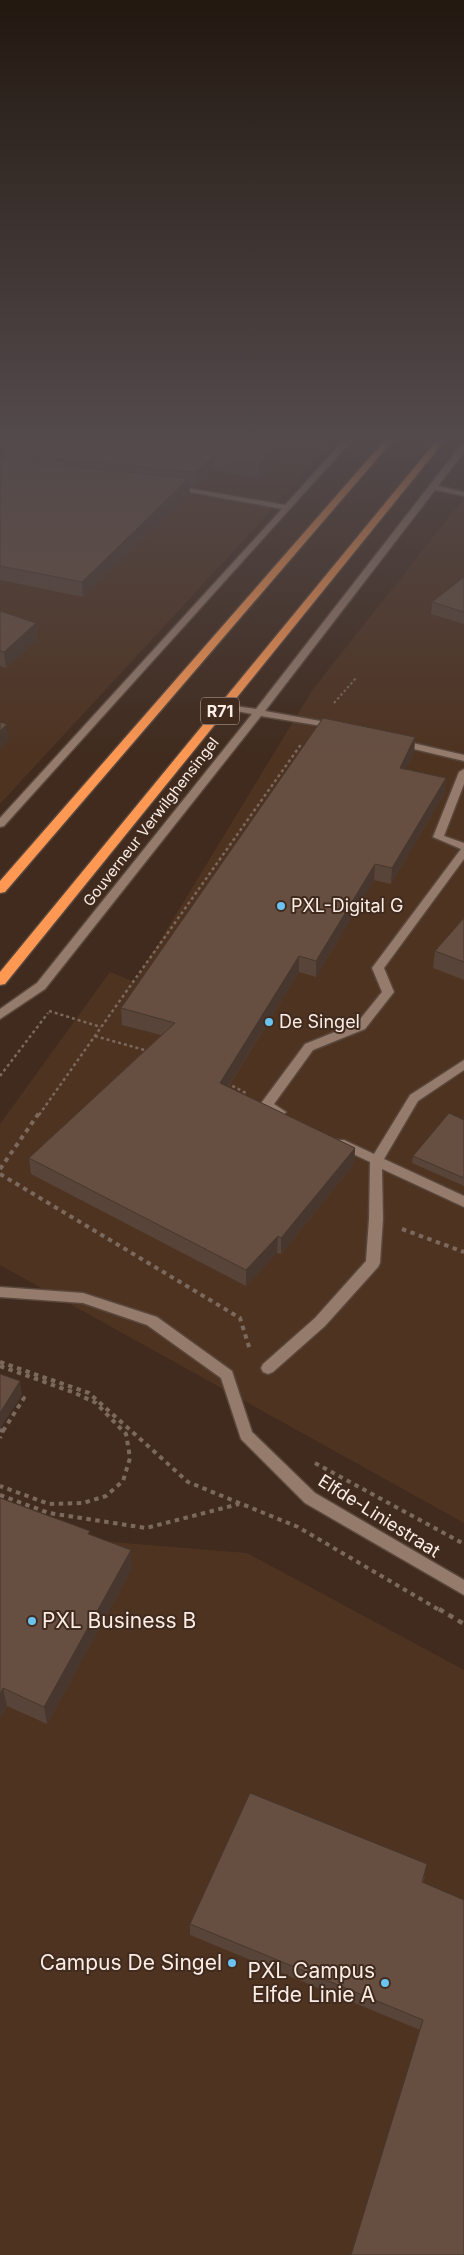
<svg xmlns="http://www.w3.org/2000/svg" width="464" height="2255" font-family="Inter,sans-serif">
  <rect width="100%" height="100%" fill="#402b1e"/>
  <g fill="#4e3321">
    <path d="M0,440h336l-336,364z"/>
    <path d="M464,498v1025l-464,-258v-141l110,-152 25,10 178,-293z"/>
    <path d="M0,1504l99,37 148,12 217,117v585h-464z"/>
  </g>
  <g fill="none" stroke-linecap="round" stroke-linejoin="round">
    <defs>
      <g id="minor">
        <path d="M344,440h8l-348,386 -4,1v-9l282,-309 -109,-20h-3v-4l115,20z"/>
        <path d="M461,445h3v7l-26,34 26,6v4l-29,-6 -170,221 72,13 5,3 -2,2 -79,-13 -216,273 -45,30v-10l37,-26 215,-269 -31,-6v-4l35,5z"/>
        <path d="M400,740l64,15v6l-67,-16v-4z"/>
        <path d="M464,769v15l-20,52 20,7v16l-80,109 10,24 -29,37 -52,21 -39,54 12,8 -2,3c-7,2 -20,-4 -24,-10l2,-3 43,-58 52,-21 25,-31 -10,-24 89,-119 -28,-12 26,-65z"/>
        <path d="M464,1060v10l-46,31 -34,58 80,37v11l-82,-38 1,50 -3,44 -2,4 -53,59 -52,46 -5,2 -5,-2 -2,-4 2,-4 52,-46 51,-57 3,-42 1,-57 -34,-16 -2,-3 2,-3h8l30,14 36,-59z"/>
        <path d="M0,1287l83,6 74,24 75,54 20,61 63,61 149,87v15l-159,-92 -64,-64 -20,-61 -74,-53 -64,-22 -83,-6z"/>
      </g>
      <g id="highway">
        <path d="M385,440h8l-388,452 -5,1v-12z"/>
        <path d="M437,440h8l-440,544 -5,1v-13z"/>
      </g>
    </defs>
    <use href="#minor" stroke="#59473c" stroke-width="3"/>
    <use href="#highway" stroke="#59473c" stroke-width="3"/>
    <path stroke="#7c695d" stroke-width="2" stroke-dasharray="2.5 2.5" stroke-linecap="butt" d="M334,703l23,-26"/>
    <g stroke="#7c695d" stroke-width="2.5" stroke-dasharray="3 3" stroke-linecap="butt">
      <path d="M49,1011l52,16"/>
      <path d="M95,1036l53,15"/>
      <path d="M0,1076l48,-63"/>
      <path d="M227,1083l19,10"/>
      <path d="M39,1115l263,-372"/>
    </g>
    <g stroke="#7c695d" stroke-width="4" stroke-dasharray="4.5 4.5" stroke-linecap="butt">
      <path d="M0,1169l39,-56"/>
      <path d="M0,1174l240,144 10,32"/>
      <path d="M402,1229l62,23"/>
      <path d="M0,1362l89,31 99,89 110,45 143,84"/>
      <path d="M0,1366l75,27 21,10 30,31 4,24 -7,23 -17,15 -23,7 -34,1 -49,-18"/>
      <path d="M0,1430l3,1 -3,7"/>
      <path d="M3,1431l21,-33 -7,-3"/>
      <path d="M315,1463l149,81"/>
      <path d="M0,1495l49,18 97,15 93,-24"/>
    </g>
    <path stroke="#7c695d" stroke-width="4.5" stroke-dasharray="5.5 5.5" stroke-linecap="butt" d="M439,1609l25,15"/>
    <use href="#minor" fill="#947b6c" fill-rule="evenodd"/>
    <use href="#highway" fill="#fe9853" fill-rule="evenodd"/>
  </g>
  <g fill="#584438">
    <path d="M10,440h286l-37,38 -46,-8 -16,16 -8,-1 1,8 -107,104 -83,-17v-120h3v-7z"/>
    <path d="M464,577v47l-33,-10 1,-12z"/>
    <path d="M0,611l36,12 1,16 -31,29 -6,-2z"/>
    <path d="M415,737l-1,16 -8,16 40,9 -2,16 -53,90 -17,-4 -58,97 -17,-5 -71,115 127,61 -1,16 -73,90 -4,-1 -31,33 -215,-112 -2,-16 132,-123 -39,-10 -1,-17z"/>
    <path d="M464,918v62l-31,-12 2,-17z"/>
    <path d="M464,1120v66l-52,-23 1,-7z"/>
    <path d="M0,1498l90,36 42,34 -85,156 -40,-18 -7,12z"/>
    <path d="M425,1876l-2,7 41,17 -44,130 -230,-95v-11z"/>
  </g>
  <g fill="#47372e">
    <path d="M283,440h13l-37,38v-14z"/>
    <path d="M213,456v14l-16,16 -1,-14z"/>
    <path d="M189,478l1,15 -107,104 -1,-15z"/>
    <path d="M36,623l1,16 -31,29 -2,-16z"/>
    <path d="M7,724l2,16 -9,9v-18z"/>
    <path d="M415,737l-1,16 -15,31 1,-16z"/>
    <path d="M446,778l-2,16 -53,90 1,-16z"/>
    <path d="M375,864l-1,16 -58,97v-16z"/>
    <path d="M299,956v16l-79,127v-16z"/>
    <path d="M355,1148l-1,16 -73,90v-16z"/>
    <path d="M278,1236l-1,17 -31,33v-16z"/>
    <path d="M20,1381l2,14 -22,34v-16z"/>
    <path d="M131,1550l1,18 -85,156 -3,-17z"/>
    <path d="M3,1688l4,18 -7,12v-23z"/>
  </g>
  <g fill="#664f41" stroke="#47372e">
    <path d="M10,440h273l-24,24 -46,-8 -17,16 -193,-19z"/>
    <path d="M0,460l189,18 -107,104 -82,-16z"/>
    <path d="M464,577v35l-32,-10z"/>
    <path d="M0,611l36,12 -32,29 -4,-1z"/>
    <path d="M323,718l92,19 -15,31 46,10 -54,90 -17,-4 -59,97 -17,-5 -79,127 135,65 -74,90 -3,-2 -32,34 -217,-112 146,-135 -54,-15z"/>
    <path d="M0,722l7,2 -7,7z"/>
    <path d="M464,918v44l-29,-11z"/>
    <path d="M449,1113l15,7v58l-51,-22z"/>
    <path d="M0,1374l20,7 -20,32z"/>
    <path d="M0,1498l90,33 -2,3 43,16 -87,157 -41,-19 -3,7z"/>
    <path d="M250,1793l177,71 -5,18 42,18v355h-113l72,-235 -233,-96z"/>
  </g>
  <linearGradient id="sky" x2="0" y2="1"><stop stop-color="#231810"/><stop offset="0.58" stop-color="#534a4c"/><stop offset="1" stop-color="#534a4c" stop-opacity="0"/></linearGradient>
  <rect width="464" height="755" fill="url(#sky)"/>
  <g fill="#6ac3f1" stroke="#402b1e" stroke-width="2">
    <circle cx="281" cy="906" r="5"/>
    <circle cx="269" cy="1022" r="5"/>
    <circle cx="32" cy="1621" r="5"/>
    <circle cx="232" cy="1963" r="5"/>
    <circle cx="385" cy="1983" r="5"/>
  </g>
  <g text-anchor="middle" stroke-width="4" stroke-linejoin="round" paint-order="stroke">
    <g font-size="15" fill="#fbede5" stroke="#402b1e">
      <text transform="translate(151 822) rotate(-52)" y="5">Gouverneur Verwilghensingel</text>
    </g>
    <rect fill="#402b1e" stroke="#c3b3a9" stroke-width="1" x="201" y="697.5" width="38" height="27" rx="4"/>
    <g font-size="16" font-weight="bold" fill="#fbede5">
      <text x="220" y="717">R71</text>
    </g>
    <g font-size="18" fill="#fbede5" stroke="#402b1e" text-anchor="start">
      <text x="291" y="912">PXL-Digital G</text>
      <text x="279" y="1028">De Singel</text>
    </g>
    <g font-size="18" fill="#fbede5" stroke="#402b1e">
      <text transform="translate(379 1516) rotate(32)" y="6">Elfde-Liniestraat</text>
    </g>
    <g font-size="21" fill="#fbede5" stroke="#402b1e" text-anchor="end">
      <text x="42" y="1628" text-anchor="start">PXL Business B</text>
      <text x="222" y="1970">Campus De Singel</text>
      <text x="375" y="1978">PXL Campus<tspan x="375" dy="24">Elfde Linie A</tspan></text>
    </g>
  </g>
</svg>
